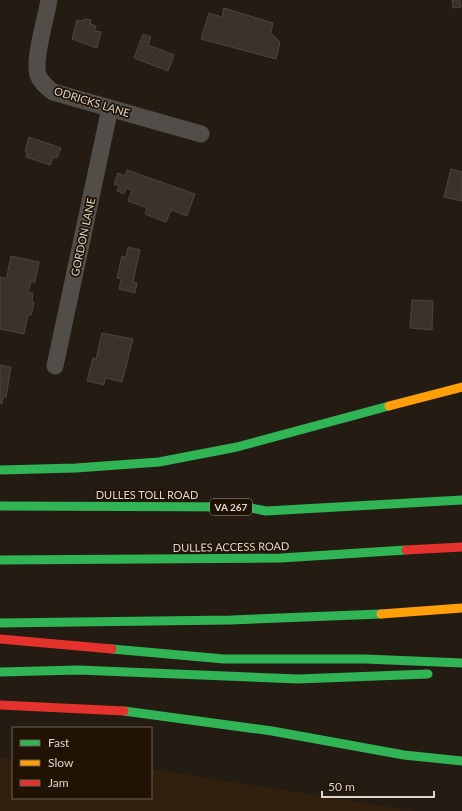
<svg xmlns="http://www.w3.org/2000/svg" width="462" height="811" font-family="Lato,sans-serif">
  <rect width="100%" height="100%" fill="#241c13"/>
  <path fill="#31200d" d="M0,758l13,1v39h138v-29l265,42h-416z"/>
  <g fill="#3b332a" stroke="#4c463d">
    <path d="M452,0h8l1,7 -8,1z"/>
    <path d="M224,8l49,15 -2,10 9,9 -4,17 -75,-20 8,-26 13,4z"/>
    <path d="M84,19l7,1 -1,4 6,2 -2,5 7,1 -4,16 -25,-9 5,-19 6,1z"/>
    <path d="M143,34l8,3 -3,8 26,10 -6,16 -34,-13z"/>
    <path d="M29,137l32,11 -4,10 -4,-1 -3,8 -24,-8 1,-5 -2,-1z"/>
    <path d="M451,169l11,3v29l-18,-4z"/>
    <path d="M127,170l68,24 -8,22 -16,-6 -5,12 -21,-8 2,-6 -19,-7 4,-11 -6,-2 -2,6 -7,-3 2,-5 -5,-2 4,-11 7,3z"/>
    <path d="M128,247l12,3 -7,32 4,1 -2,10 -16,-4 2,-10 -4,-1 5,-22 4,1z"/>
    <path d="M11,256l28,6 -4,20h-4l-3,10 5,1 -1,9 2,1 -3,12h-3l-4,19 -24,-5v-52l5,1 2,-2z"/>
    <path d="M412,300l21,1 -1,29 -22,-2z"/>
    <path d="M102,333l31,6 -11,43 -17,-4 -1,7 -17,-4 6,-23 3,1z"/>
    <path d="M0,365l11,2 -5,30h-3l-1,7 -2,-1z"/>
  </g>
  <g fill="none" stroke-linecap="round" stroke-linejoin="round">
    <g stroke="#514e4a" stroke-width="17">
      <path d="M49,0c-3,18 -16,60 -11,75 3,8 9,12 15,17l148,42"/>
      <path d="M55,366l55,-258"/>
    </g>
    <g stroke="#30b455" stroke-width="9">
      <path d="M0,470l76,-2 83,-6 78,-15 152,-41"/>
      <path d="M0,506l246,1 20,4 196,-11"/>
      <path d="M0,560l281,-2 125,-8"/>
      <path d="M0,623l231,-3 150,-6"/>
      <path d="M112,649l112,10h141l97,4"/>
      <path d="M0,672l78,-2 220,9 130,-5"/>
      <path d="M124,711l148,20 132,24 58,6"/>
    </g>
    <g stroke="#ff9f0a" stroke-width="9">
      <path d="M389,406l73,-19"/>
      <path d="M381,614l81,-6"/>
    </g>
    <g stroke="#e5322d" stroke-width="9">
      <path d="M406,550l56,-3"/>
      <path d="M0,639l112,10"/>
      <path d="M0,705l124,6"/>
    </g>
  </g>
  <g text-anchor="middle" stroke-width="3.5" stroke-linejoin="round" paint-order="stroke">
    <rect fill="#201305" stroke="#a59b90" stroke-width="1" x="210" y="499" width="42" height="16" rx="3"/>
    <g font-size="10" font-weight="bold" fill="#ded5cb">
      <text x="231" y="511">VA 267</text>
    </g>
    <g font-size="11" fill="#ded5cb" stroke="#201305">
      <text transform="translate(92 102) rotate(17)" y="4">ODRICKS LANE</text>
      <text transform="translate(83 237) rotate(-78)" y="4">GORDON LANE</text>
      <text x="147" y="499">DULLES TOLL ROAD</text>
      <text transform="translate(231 547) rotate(-1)" y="4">DULLES ACCESS ROAD</text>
    </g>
  </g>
  <rect x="12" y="727" width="140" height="72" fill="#201305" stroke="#6c6154"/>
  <rect x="20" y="740" width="20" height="6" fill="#30b455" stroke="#6c6154"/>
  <text x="48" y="747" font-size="12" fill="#ded5cb">Fast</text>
  <rect x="20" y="760" width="20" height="6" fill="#ff9f0a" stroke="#6c6154"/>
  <text x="48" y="767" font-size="12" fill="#ded5cb">Slow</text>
  <rect x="20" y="780" width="20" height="6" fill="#e5322d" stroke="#6c6154"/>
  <text x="48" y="787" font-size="12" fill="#ded5cb">Jam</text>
  <path d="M322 791v6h112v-6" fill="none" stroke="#ded5cb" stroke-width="2"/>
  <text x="328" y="791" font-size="12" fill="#ded5cb" stroke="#201305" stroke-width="3" paint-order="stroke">50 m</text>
</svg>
